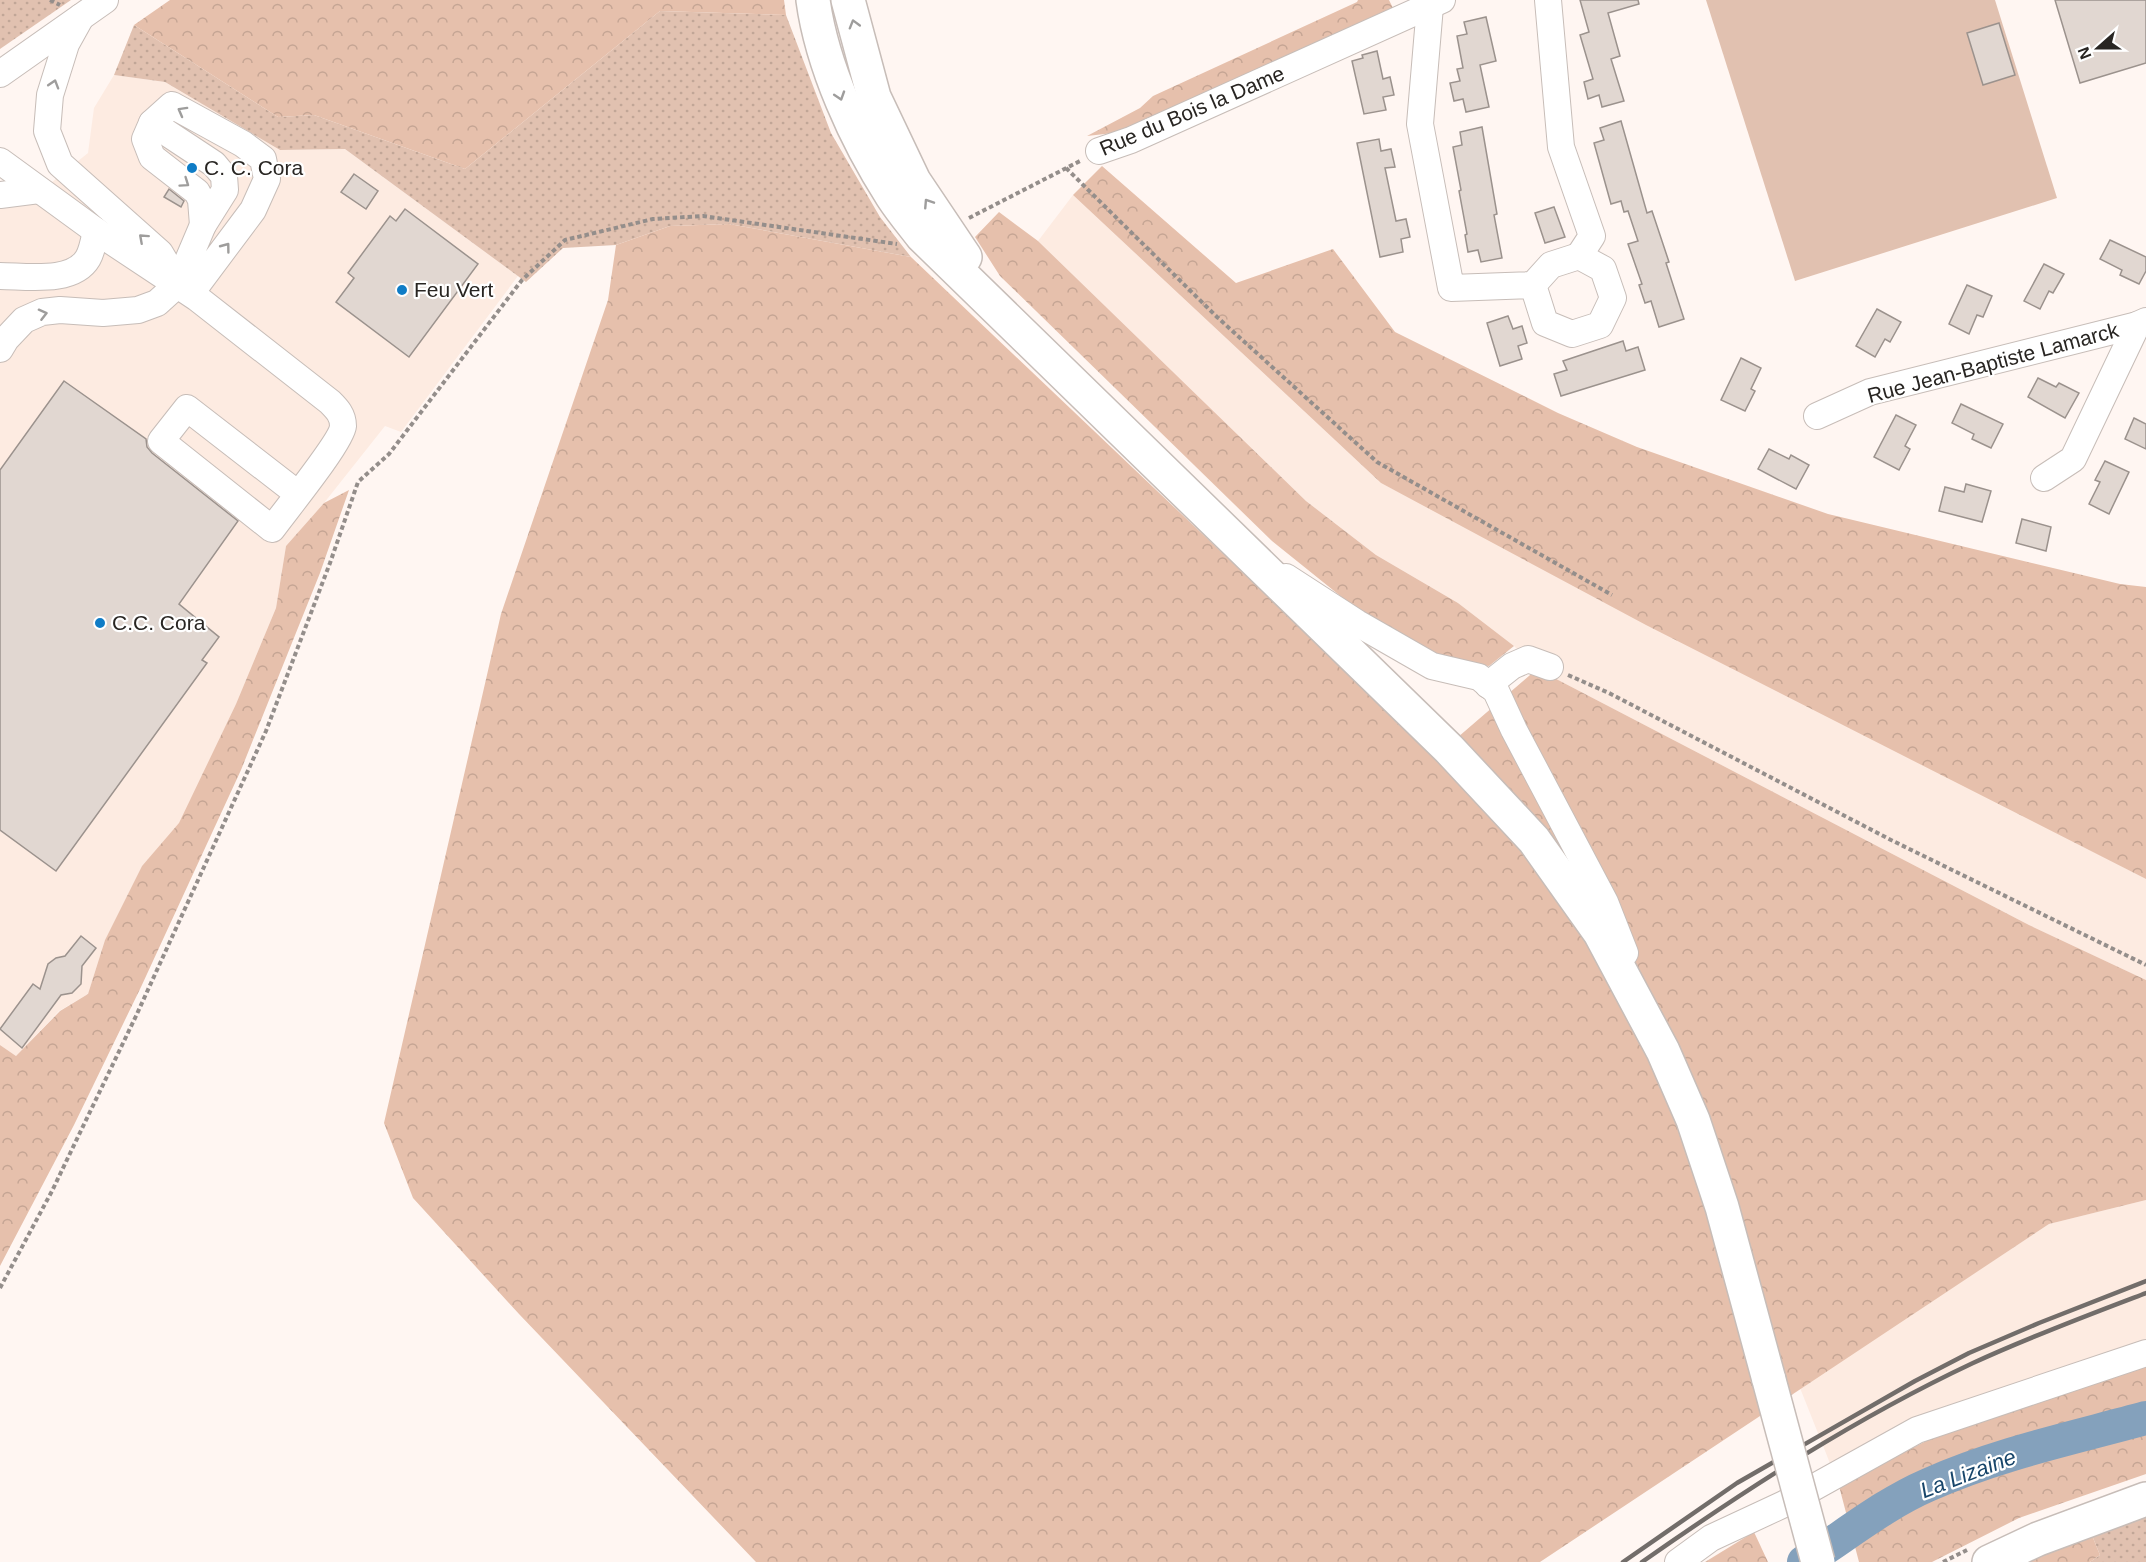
<svg xmlns="http://www.w3.org/2000/svg" width="2146" height="1562" font-family="Helvetica,sans-serif">
  <defs>
    <pattern id="grass-dots" width="8" height="8" patternUnits="userSpaceOnUse" patternTransform="scale(1.5)"><rect width="8" height="8" fill="#e1c1b0"/><path d="M2 2h.1M6 6h.1" fill="none" stroke="#c1a697" stroke-width="1.8" stroke-linecap="round"/></pattern>
    <pattern id="forest-crowns" width="20" height="18" patternUnits="userSpaceOnUse" patternTransform="scale(1.5)"><rect width="20" height="18" fill="#e6c0ac"/><path d="M2 6a3 3 0 1 1 6 0M12 15a3 3 0 1 1 6 0" fill="none" stroke="#c5a594"/></pattern>
  </defs>
  <rect width="100%" height="100%" fill="#fff6f2"/>
  <g fill="#fdebe1">
    <path d="M114,75l51,7 115,68 65,-1 173,127 -117,156 -16,-6 -61,77 -38,43 -10,62 -40,96 -57,120 -37,42 -37,74 -17,54 -29,17 -43,45 -16,-11v-838l25,-3 63,-51 6,-45z"/>
    <path d="M1073,195l308,288 765,396v101l-117,-55 -492,-256 -23,-23 -56,-43 -82,-48 -70,-54 -268,-260z"/>
    <path d="M2146,1200v164l-307,122 -39,-98 249,-164z"/>
  </g>
  <g fill="url(#grass-dots)">
    <path d="M0,0h71l-71,49z"/>
    <path d="M660,11l126,4 45,118 49,84 31,40 -182,-33 -59,2 -54,19 -53,3 -37,34 -181,-133 -65,1 -115,-68 -51,-7 20,-50 144,92 36,-2 151,54z"/>
    <path d="M2146,1516v46h-56l10,-7 -9,-22z"/>
  </g>
  <g fill="url(#forest-crowns)">
    <path d="M170,0h614l2,15 -126,-4 -195,158 -151,-54 -36,2 -144,-92z"/>
    <path d="M1358,0h31l5,10 -263,121 -44,5 53,-28 13,-12 204,-94z"/>
    <path d="M1102,166l134,117 97,-34 62,83 163,81 79,34 191,67 292,70 26,3v292l-500,-254 -265,-142 -308,-288z"/>
    <path d="M999,212l39,29 268,260 70,54 82,48 56,43 -25,20 -39,-4 -81,-43 -97,-78 -272,-265 -25,-39z"/>
    <path d="M729,224l182,33 525,499 101,-87 492,256 117,55v220l-97,24 -509,338h-784l-237,-248 -106,-116 -29,-75 117,-509 107,-314 8,-55 54,-19z"/>
    <path d="M349,490l-29,83 -79,197 -100,217 -67,138 -74,141v-221l16,11 44,-45 28,-17 17,-54 37,-74 37,-43 57,-119 40,-96 10,-62 38,-43z"/>
    <path d="M2146,1364v110l-127,44 -87,44h-73l-20,-76 93,-48z"/>
    <path d="M1754,1532l14,30h-63z"/>
    <path d="M2091,1533l9,22 -10,7h-68z"/>
  </g>
  <path fill="#e1c1b0" d="M1706,0h289l62,198 -262,83z"/>
  <g fill="none" stroke-linecap="round" stroke-linejoin="round">
    <path stroke="#84a1bc" stroke-width="34" d="M1804,1562c41,-26 80,-58 124,-77 69,-31 145,-47 218,-67"/>
  </g>
  <g fill="#e1d7d1" stroke="#9b928d" stroke-width="1.5">
    <path d="M1580,0h58l1,4 -31,9 12,43 -9,3 13,42 -22,6 -3,-12 -11,4 -4,-17 9,-3 -13,-44 9,-3z"/>
    <path d="M2055,0h91v63l-66,20z"/>
    <path d="M1486,17l10,44 -16,4 9,42 -23,5 -3,-13 -9,2 -4,-18 10,-2 -3,-12 6,-1 -6,-32 10,-2 -3,-12z"/>
    <path d="M1999,23l16,52 -32,10 -16,-52z"/>
    <path d="M1377,51l6,28 7,-2 4,18 -11,2 3,13 -22,4 -12,-53 11,-3 -1,-3z"/>
    <path d="M1621,121l26,92 5,-2 17,51 -3,1 18,56 -25,8 -8,-26 -6,2 -6,-18 3,-1 -14,-40 10,-3 -10,-30 -4,1 -3,-11 -10,3 -17,-61 10,-3 -4,-12z"/>
    <path d="M1482,127l15,87 -3,1 8,43 -21,4 -3,-12 -10,2 -3,-17 2,-1 -8,-43 2,-1 -8,-43 9,-2 -2,-13z"/>
    <path d="M1379,139l2,12 10,-2 4,18 -10,1 11,53 10,-2 4,18 -9,2 2,13 -23,5 -23,-114z"/>
    <path d="M354,174l24,17 -12,18 -25,-17z"/>
    <path d="M169,189l15,12 -3,6 -17,-10z"/>
    <path d="M1554,207l11,30 -20,6 -10,-30z"/>
    <path d="M405,209l73,55 -69,93 -73,-55 18,-24 -6,-5 42,-57 6,5z"/>
    <path d="M2110,240l36,17v14l-7,13 -19,-9 2,-5 -22,-11z"/>
    <path d="M2044,264l20,10 -11,19 -4,-2 -9,18 -16,-8z"/>
    <path d="M1967,285l25,11 -9,21 -6,-2 -8,19 -20,-10z"/>
    <path d="M1877,309l24,13 -11,20 -5,-3 -10,18 -19,-11z"/>
    <path d="M1508,316l5,13 9,-3 5,17 -9,3 4,13 -22,7 -13,-43z"/>
    <path d="M1623,341l3,10 12,-4 7,23 -84,26 -7,-22 13,-4 -4,-9z"/>
    <path d="M1741,358l20,10 -10,21 4,2 -10,20 -24,-11z"/>
    <path d="M2038,378l18,9 3,-4 20,10 -14,25 -37,-21z"/>
    <path d="M64,381l82,58 1,8 5,6 86,68 -59,83 40,33 -17,23 5,3 -151,208 -56,-41v-360z"/>
    <path d="M1961,404l42,20 -12,24 -19,-9 2,-5 -22,-11z"/>
    <path d="M1896,415l20,10 -11,21 5,3 -11,21 -25,-13z"/>
    <path d="M2134,418l12,6v25l-21,-10z"/>
    <path d="M1769,449l20,10 2,-4 18,10 -13,24 -38,-20z"/>
    <path d="M2105,461l24,11 -20,42 -20,-10 11,-22 -5,-2z"/>
    <path d="M1966,484l25,7 -9,31 -43,-11 6,-24 19,5z"/>
    <path d="M2022,519l29,8 -5,24 -30,-8z"/>
    <path d="M81,936l15,12 -14,18 -1,18 -9,9 -11,2 -39,53 -22,-19 33,-45 7,5 8,-25 8,-6 9,-2z"/>
  </g>
  <g fill="none" stroke-linecap="round" stroke-linejoin="round">
    <defs>
      <g id="minor">
        <path d="M1548,0l13,147 31,89 -13,20"/>
        <path d="M1430,6l-10,118 31,164 82,-3 12,38 27,11 28,-9 13,-27 -10,-29 -24,-13 -28,9 -18,20"/>
        <path d="M81,17l-15,27 -16,51 -3,36 13,33 100,89 9,15"/>
        <path d="M0,74l105,-74"/>
        <path d="M152,123l-7,16 7,18 45,35 4,8 2,25"/>
        <path d="M1099,151l32,-11 311,-140"/>
        <path d="M0,161l96,70 101,67 133,104c7,7 13,13 13,24 -1,15 -58,85 -71,103l-111,-88 26,-33 111,86"/>
        <path d="M0,195l39,-5"/>
        <path d="M0,276c26,0 73,8 88,-18 4,-7 6,-18 8,-27"/>
        <path d="M0,349l6,-10 18,-19 18,-8 18,-2 43,3 35,-3 19,-7 21,-19 25,-59 22,-35 -1,-14 -10,-12 -62,-41 20,-18 71,39 20,15 4,20 -14,31 -62,83"/>
        <path d="M1817,416l53,-24 267,-67"/>
        <path d="M2044,478l29,-19 64,-134 9,-4"/>
        <path d="M1286,577l71,46 75,43 47,11 17,14 18,39 91,172 20,51"/>
        <path d="M1488,685l24,-19 16,-7 22,8"/>
        <path d="M1678,1562l33,-24 73,-34 133,-74 229,-77"/>
      </g>
      <g id="major">
        <path d="M813,0c9,66 43,140 79,196 9,14 20,27 30,40l527,513 85,91 66,93 63,118 30,69 29,87 47,173"/>
        <path d="M848,0l26,97 40,84 51,76"/>
        <path d="M1989,1562l49,-23 108,-40"/>
      </g>
    </defs>
    <use href="#minor" stroke="#c7bdb8" stroke-width="28"/>
    <use href="#major" stroke="#c7bdb8" stroke-width="36"/>
    <g stroke="#948e8b" stroke-width="4" stroke-dasharray="4.5 3" stroke-linecap="butt">
      <path d="M50,0l10,5"/>
      <path d="M1066,168l151,149 160,145 235,133"/>
      <path d="M969,218l113,-58"/>
      <path d="M1568,675l41,18 282,147 255,125"/>
      <path d="M0,1288l52,-97 84,-175 130,-285 64,-168 28,-81 31,-28 133,-174 43,-40 88,-21 50,-3 194,28"/>
      <path d="M1943,1562l24,-12"/>
    </g>
    <use href="#minor" stroke="#fff" stroke-width="26"/>
    <use href="#major" stroke="#fff" stroke-width="33"/>
    <g stroke="#726d6a" stroke-width="4.5">
      <path d="M1623,1562l114,-79 178,-102 54,-28 70,-30 107,-42"/>
      <path d="M1642,1562c106,-74 214,-144 331,-199 56,-26 115,-48 173,-70"/>
    </g>
    <defs>
      <path id="major-bridge" d="M1769,1380l49,182"/>
    </defs>
    <use href="#major-bridge" stroke="#c7bdb8" stroke-width="36" stroke-linecap="butt"/>
    <use href="#major-bridge" stroke="#fff" stroke-width="33"/>
  </g>
  <defs><path id="oneway-chevron" d="M-2-3.5L2.5 0L-2 3.5" fill="none" stroke-width="1.6" stroke-linecap="round" stroke-linejoin="round" transform="scale(1.5)"/></defs>
  <g stroke="#9e9d9c">
    <use href="#oneway-chevron" transform="translate(854 24) rotate(-106)"/>
    <use href="#oneway-chevron" transform="translate(54 84) rotate(-73)"/>
    <use href="#oneway-chevron" transform="translate(840 96) rotate(72)"/>
    <use href="#oneway-chevron" transform="translate(182 111) rotate(-151)"/>
    <use href="#oneway-chevron" transform="translate(185 183) rotate(35)"/>
    <use href="#oneway-chevron" transform="translate(928 203) rotate(-123)"/>
    <use href="#oneway-chevron" transform="translate(143 238) rotate(-138)"/>
    <use href="#oneway-chevron" transform="translate(226 247) rotate(-53)"/>
    <use href="#oneway-chevron" transform="translate(43 314) rotate(-14)"/>
  </g>
  <g fill="#0f7cc6" stroke="#fff" stroke-width="2">
    <circle cx="192" cy="168" r="6"/>
    <circle cx="402" cy="290" r="6"/>
    <circle cx="100" cy="623" r="6"/>
  </g>
  <g text-anchor="middle" stroke-width="4.5" stroke-linejoin="round" paint-order="stroke">
    <g font-size="21" fill="#282522" stroke="#fff">
      <text transform="translate(1192 111) rotate(-23)" y="7">Rue du Bois la Dame</text>
      <text transform="translate(1993 363) rotate(-15)" y="7">Rue Jean-Baptiste Lamarck</text>
    </g>
    <g font-size="21" fill="#282522" stroke="#fff" text-anchor="start">
      <text x="204" y="175">C. C. Cora</text>
      <text x="414" y="297">Feu Vert</text>
      <text x="112" y="630">C.C. Cora</text>
    </g>
    <g font-size="22" font-style="italic" fill="#17456a" stroke="#fff">
      <text transform="translate(1968 1473) rotate(-21)" y="8">La Lizaine</text>
    </g>
  </g>
  <g transform="translate(2098 48) rotate(249)" stroke="#ffffff" stroke-width="4.5" paint-order="stroke">
  <path d="M0-4.5L10 22L0 15L-10 22Z" fill="#282522"/>
  <text y="-9" font-size="16" font-weight="bold" text-anchor="middle" fill="#282522">N</text>
  </g>
</svg>
